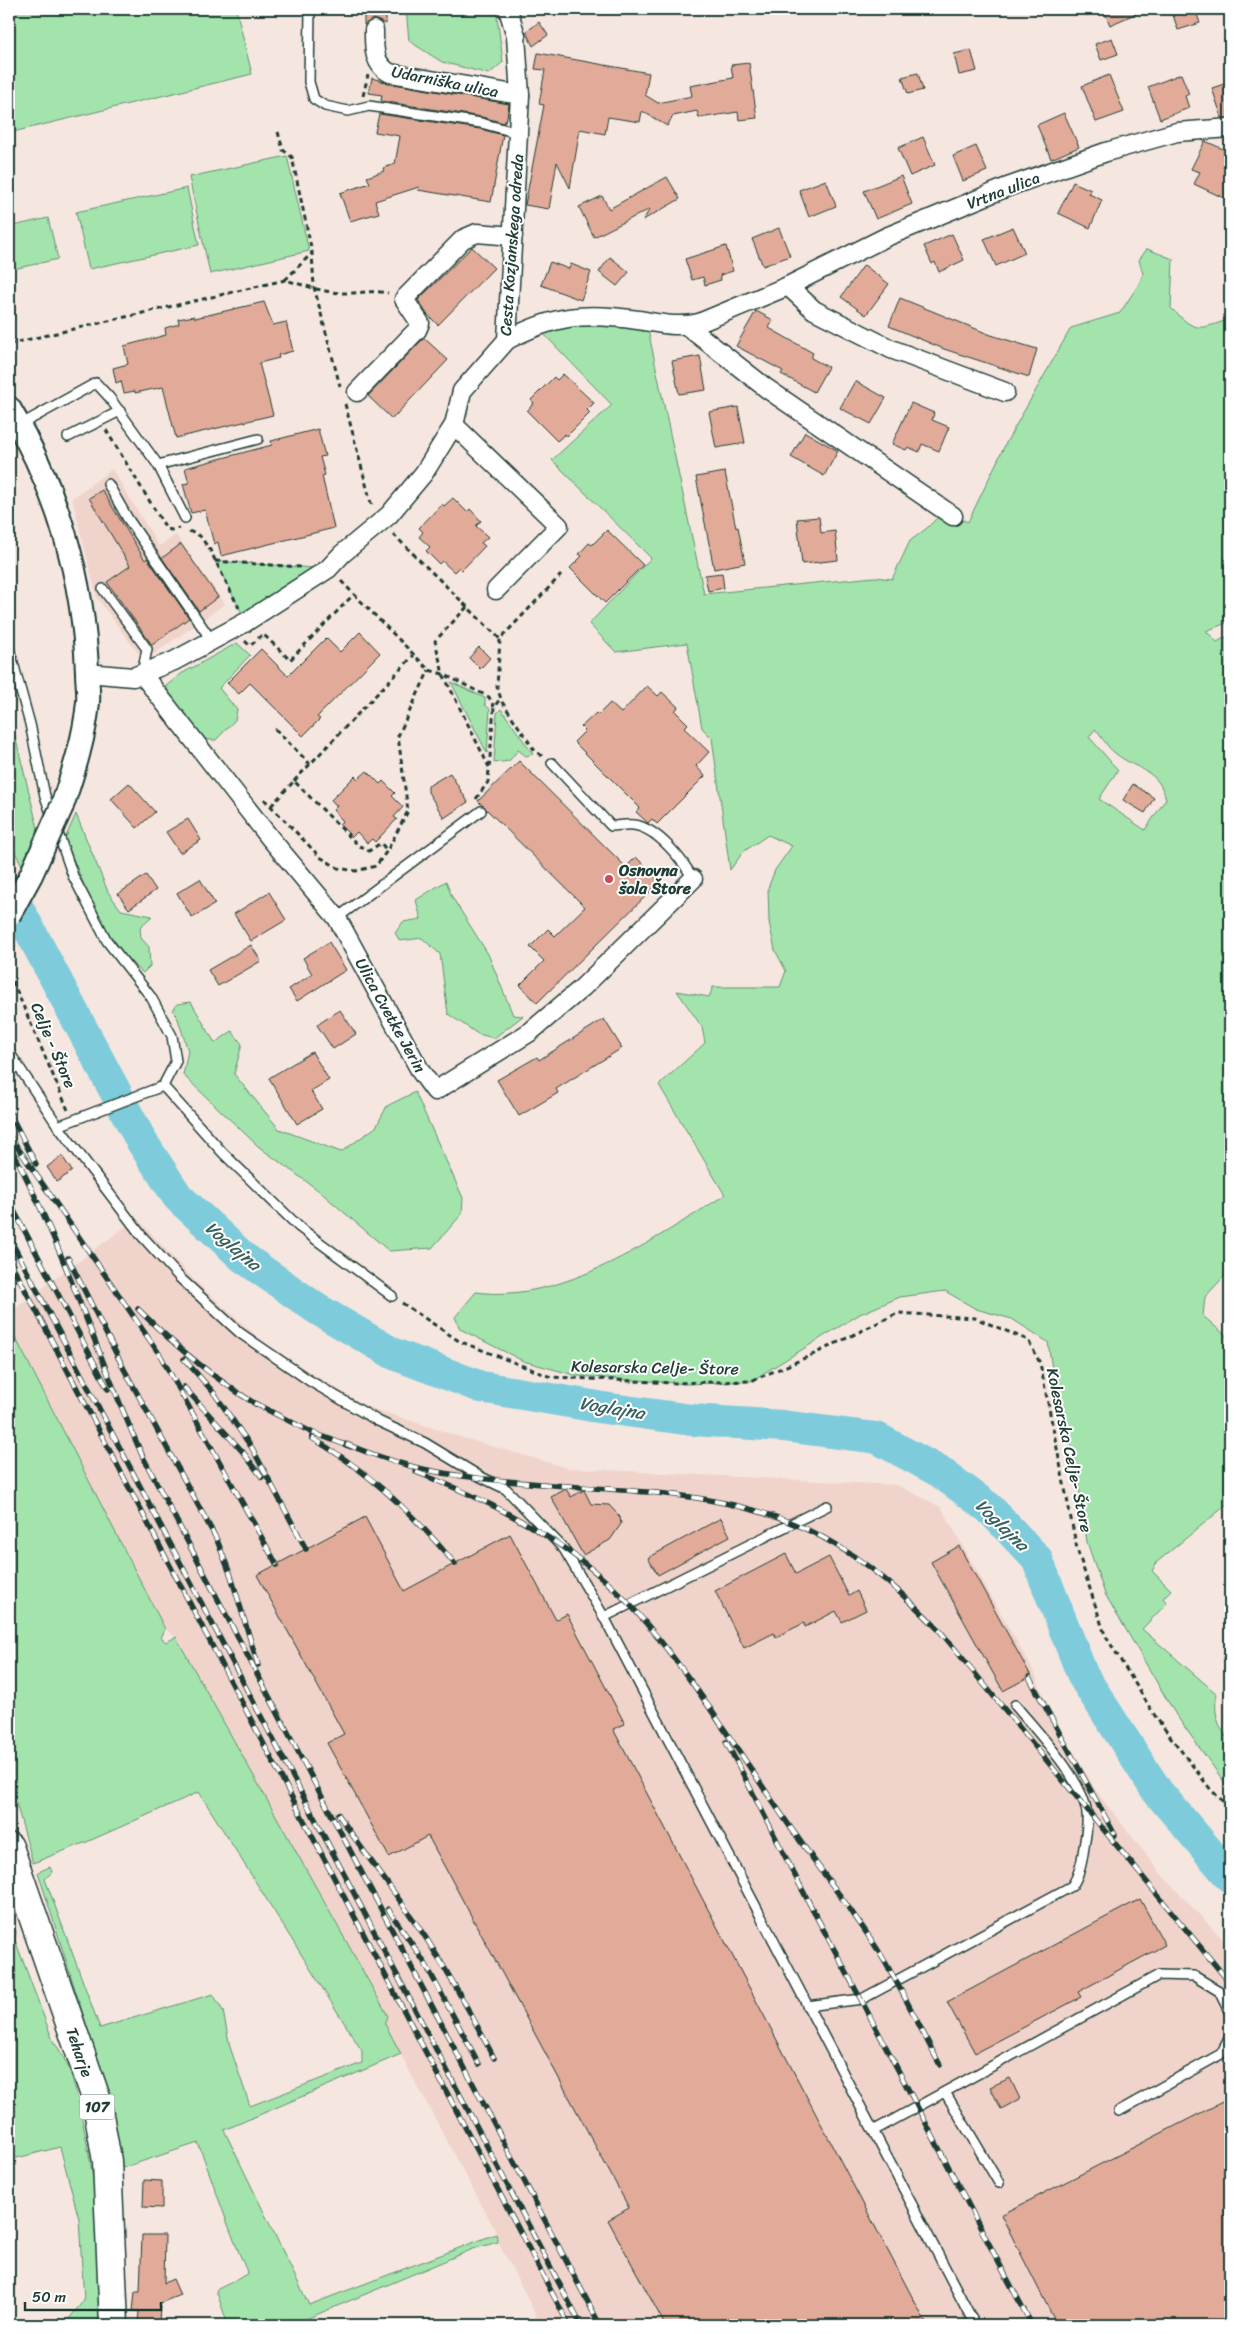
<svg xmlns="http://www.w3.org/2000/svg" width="1239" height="2334" font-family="Sriracha,sans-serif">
  <rect width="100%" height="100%" fill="#f6e6e0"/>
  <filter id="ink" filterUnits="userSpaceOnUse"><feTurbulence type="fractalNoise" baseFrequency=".02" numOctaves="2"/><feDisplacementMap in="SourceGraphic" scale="10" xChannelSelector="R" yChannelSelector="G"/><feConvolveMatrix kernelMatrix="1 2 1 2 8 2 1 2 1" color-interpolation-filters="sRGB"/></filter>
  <g filter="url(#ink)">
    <g fill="#f0d4cb">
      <path d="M112,469l47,77 17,-11 49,69 -81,57 -47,-63 -25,-100z"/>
      <path d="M137,1218l58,63 70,63 100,62 102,33 101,29 329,17 44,22 94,167 17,43 45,75 66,84 67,71v378h-690l-15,-32 -25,-47 -6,-18 -110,-204 4,-8 -212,-379 -11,-8 -156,-304v-12z"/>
    </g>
    <g fill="#a3e4ad" stroke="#619070" fill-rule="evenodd">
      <path d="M9,9h227l16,65 -243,59z"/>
      <path d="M406,9h90l7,53 -14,12 -47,-12 -33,-21z"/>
      <path d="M287,156l22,95 -99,23 -21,-97z"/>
      <path d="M187,188l12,57 -110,24 -13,-57z"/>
      <path d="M48,218l10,41 -49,11v-43z"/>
      <path d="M1147,249l26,10 -2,49c25,25 27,22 59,11v306l-1,-3 -23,9 11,11 13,-7v635l-25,27 -2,19 27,23v163l-73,60 -5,9 19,19 -8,8 4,5 -25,26 75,65c-4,17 1,34 13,47v49l-54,-75 -71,-121 -18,-52 -12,-83 -20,-71 -7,-46 -36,-23 -36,-10 -31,-18 -45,6 -40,17 -109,67 -62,3 -111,-8 -55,-15 -63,-32 -5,-12 21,-25c87,12 178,-53 249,-97l-66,-110 46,-42 -3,-16 -25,-36 32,6 4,-10h67l6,-16 -11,-21 -6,-28 -1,-34 7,-18 17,-24 -24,-11 -25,17 -13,18 -18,-132 -10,-10 -15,-85 -71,9 -27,-28 62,-66 -99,-98 60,-55 -70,-73 56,-11 49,4 57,269 170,-17 18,2 18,-38 17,-13 13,-13 13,1 15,6 38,-79 65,-115 49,-15 19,-29 4,-10 -4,-14zM1095,729c7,8 12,18 20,24 22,18 43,15 51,46l-21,31 -46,-31 19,-29 -29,-33z"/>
      <path d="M215,561l113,8 -85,46z"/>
      <path d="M237,643l13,12 -31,33 18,22 -2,10 -19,20h-9c-20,-14 -33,-31 -41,-54l15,-12z"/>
      <path d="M451,682l34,16v7l5,4 -3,44z"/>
      <path d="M501,709l32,45 -7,2 -8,-6 -9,11 -15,2 3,-50z"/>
      <path d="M9,711l29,118 -15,38 -14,-26z"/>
      <path d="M76,814l32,78 13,18 31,6 -12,11 1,11 8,9 1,19 -7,7 -14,-13 -31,-41 -33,-80z"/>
      <path d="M446,881l6,16 36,57 25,61 10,1 -29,22 -16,-4 -30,-20 -8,-60 -18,-16 -22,3 -5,-8 8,-11 18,-3 -5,-19z"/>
      <path d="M191,1002l24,41 17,-12 10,13 -8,30 45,55 62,23 35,-25 11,-21 28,-14 48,106 -1,16 -30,34 -43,3 -71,-61 -59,-43 -76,-72 5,-24 -10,-32 -5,-9 4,-6z"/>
      <path d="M9,1325l156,304 -4,9 5,4 10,-5 212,379 -3,8 16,30 -177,76 85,175 187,-71 2,8 -25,7 -181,76h-64l-12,-35 32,-16c-19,-43 -33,-87 -50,-131l-79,26 -3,-38 -10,-44 -68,-215 12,-5 2,5 -7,7 55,149 113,-34 10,17 7,36 20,59 112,-43v-12l-163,-259 -110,49 -56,22 -24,-85z"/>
      <path d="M9,1910l7,22 -1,8 38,101c17,21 23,48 28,74 16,69 22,140 20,210h-37l20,-25 -5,-81 -19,-72 -51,13z"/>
    </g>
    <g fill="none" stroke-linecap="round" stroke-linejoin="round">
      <path stroke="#7eccdb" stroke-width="32" d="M9,891l133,251 36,55 66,61 73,51 77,45 87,33 123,21 88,12 91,6 94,12 63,34 49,36 48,51 46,117 74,115 73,86"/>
    </g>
    <g fill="#e2ab99" stroke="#1f3d34">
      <path d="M364,9h22v15l-12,-5 -10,6z"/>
      <path d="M1103,9h43l-36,16z"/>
      <path d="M1171,9h24l5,14 -22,7z"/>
      <path d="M539,22l9,13 -15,11 -7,-14z"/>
      <path d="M1112,38l6,16 -17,6 -6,-16z"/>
      <path d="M971,50l6,21 -18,4 -5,-21z"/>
      <path d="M538,53l111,20 -4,22 13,8 34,-7 -2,-10 43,-8 -2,-13 18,-2 8,55 -18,2 -1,-8 -39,6 -2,-7 -24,5 -6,10 -25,-15 -2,11 -32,-5 -3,17 -25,-5 -10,59 -13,-26 -8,47 -24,-4 19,-100 -5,-1 6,-34 -10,-1z"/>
      <path d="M918,73l5,17 -15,4 -6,-17z"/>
      <path d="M1181,74l8,20 -4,2 4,12 -29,11 -12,-32z"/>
      <path d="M1109,75l15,37 -28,10 -14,-36z"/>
      <path d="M372,78l16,5 121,21 -2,13 -3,6 -22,-6 -101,-16 1,-6 -13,-2z"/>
      <path d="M1230,82v36h-8l-10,-30z"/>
      <path d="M1064,113l15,34 -28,12 -14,-34z"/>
      <path d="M379,114l101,15 23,6 -12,67 -73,-12 1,-3 -44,14 4,12 -29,8 -10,-28 30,-10 -3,-6 17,-6 -1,-3 12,-4 5,-28 -25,-4z"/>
      <path d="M923,137l12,28 -25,11 -12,-28z"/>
      <path d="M1205,141l25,11v49l-36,-17 6,-12 -9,-3z"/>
      <path d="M976,146l11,25 -24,10 -10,-25z"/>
      <path d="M901,176l11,28 -36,15 -12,-28z"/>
      <path d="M667,177l13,22 -37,21 7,-11 -56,28 -15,-30 23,-11 7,13z"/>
      <path d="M826,180l10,26 -27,11 -10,-27z"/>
      <path d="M1073,182l18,8 -2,4 13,6 -12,28 -32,-15z"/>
      <path d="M1013,227l12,26 -29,13 -12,-27z"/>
      <path d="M779,228l11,28 -27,10 -11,-27z"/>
      <path d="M952,234l12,26 -25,12 -4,-10 -3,2 -8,-18z"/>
      <path d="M726,246l7,25 -13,4 1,5 -16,5 -2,-8 -11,3 -7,-21z"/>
      <path d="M472,247l22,21 -56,57 -11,-11 -9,-14z"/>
      <path d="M610,257l19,15 -12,14 -18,-14z"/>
      <path d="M550,262l19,7 2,-5 20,8 -10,28 -40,-15z"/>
      <path d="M864,265l25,19 -23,31 -25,-18z"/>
      <path d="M900,298l91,37 46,14 -8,28 -85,-28 -55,-23z"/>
      <path d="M264,302l9,23 13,-3 7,29 -15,4 1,3 -20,5 14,52 -97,23 -13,-51 -28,6v-2l-11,2 -3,-12 -5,2 -3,-15 15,-4 -4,-18 42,-11 -1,-7 14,-4 -1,-5 16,-3 1,2z"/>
      <path d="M756,311l17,9 -4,8 44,25 -2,5 17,9 -14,25 -33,-18 2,-3 -47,-25z"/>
      <path d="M424,338l24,22 -56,59 -24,-23z"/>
      <path d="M700,356l6,34 -27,4 -7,-33z"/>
      <path d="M563,374l31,29 -7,7 3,3 -23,23 -2,-2 -8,7 -30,-30 7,-8 -3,-3 23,-23 3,3z"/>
      <path d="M855,381l31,17 -15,26 -31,-16z"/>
      <path d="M911,403l23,10 -2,7 17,7 -10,24 -17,-7 -3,8 -11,-5 -2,3 -14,-6z"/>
      <path d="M738,407l7,36 -29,5 -7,-36z"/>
      <path d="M318,429l7,27 -5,1 5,18 -3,1 12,52 -113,28 -3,-14 -4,2 -9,-34 -14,3 -8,-29 6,-1 -4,-15 87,-23 -1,-4z"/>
      <path d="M805,432l33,19 -14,25 -33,-19z"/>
      <path d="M725,472l11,56 2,-1 7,36 -31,6 -18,-92z"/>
      <path d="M102,490l43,70 2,-2 42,60 -37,27 -45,-63 23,-16 -41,-68z"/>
      <path d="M453,498l14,14 3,-3 11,12 -5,5 12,11 -7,6 4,3 -23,24 -3,-3 -5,5 -12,-11 -3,3 -13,-13 4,-4 -11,-10 4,-5 -4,-4 23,-24 2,2z"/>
      <path d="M819,517l2,16 14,-2 3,29 -36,4 -5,-45z"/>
      <path d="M607,530l36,35 -38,38 -35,-35 12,-12 -3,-2 10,-11 3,2z"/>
      <path d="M181,544l37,53 -19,14 -37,-53z"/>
      <path d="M722,573l2,15 -16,3 -3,-16z"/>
      <path d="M360,632l20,21 -63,64 3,2 -17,17 -53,-53 -11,11 -12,-11 34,-34 27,27 38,-38 14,14z"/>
      <path d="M479,647l11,11 -10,11 -11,-11z"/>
      <path d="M647,686l11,10 4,-4 16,15 -3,4 13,13 -4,4 25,24 -13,14 9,10 -48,48 -5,-5 -4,4 -12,-11 4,-4 -66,-66 11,-11 -4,-4 15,-14 2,2 12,-12 11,10z"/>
      <path d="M519,761l107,106 10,-10 24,25 -123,121 -17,-18 24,-24 -14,-14 18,-18 7,7 30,-29 -107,-106z"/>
      <path d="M367,771l13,13 3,-3 12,12 -3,3 11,11 -9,10 3,2 -22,23 -3,-3 -5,4 -10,-11 -5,5 -13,-13 4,-3 -10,-11 4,-4 -6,-6 24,-24 3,3z"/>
      <path d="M450,773l18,29 -24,16 -16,-26v-6z"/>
      <path d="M129,783l26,29 -18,16 -26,-29z"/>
      <path d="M1133,784l21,14 -9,15 -22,-13z"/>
      <path d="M188,819l13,21 -21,13 -14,-21z"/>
      <path d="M146,875l10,15 -27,19 -11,-15z"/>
      <path d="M200,879l15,25 -23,14 -15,-25z"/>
      <path d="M269,892l17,28 -35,21 -17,-27z"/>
      <path d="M329,942l17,28 -49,31 -8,-12 23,-15 -9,-16z"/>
      <path d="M251,945l10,16 -43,25 -10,-16z"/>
      <path d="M340,1010l16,24 -23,15 -16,-24z"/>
      <path d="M604,1019l18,29 -66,41 2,4 -39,23 -22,-36 40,-23 2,3z"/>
      <path d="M312,1052l17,28 -18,11 11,18 -25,15 -28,-46z"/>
      <path d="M62,1156l10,15 -15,11 -10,-15z"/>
      <path d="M566,1489l5,8 13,-7 7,14 18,1 11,12 1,7 -11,16 -27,15 -32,-58z"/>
      <path d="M365,1517l39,74 106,-57 46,86 11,-6 58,110 -12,5 314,596h-262l-57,-105 21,-12 -201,-372 -39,21 -62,-114 17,-9 -87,-159z"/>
      <path d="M721,1518l9,18 -72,39 -10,-17z"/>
      <path d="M959,1546l72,130 -28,15 -72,-129z"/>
      <path d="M786,1554l10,20 33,-17 20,39 8,-5 9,19 -24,12 -6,-11 -31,16 -1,-4 -28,14 -2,-4 -30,15 -29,-57z"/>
      <path d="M1140,1899l25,46 -87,47 3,5 -106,56 -28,-51z"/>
      <path d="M1010,2078l10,21 -19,10 -11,-22z"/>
      <path d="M1230,2098v224l-5,3h-168l-56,-110z"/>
      <path d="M144,2180l18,1v27l-19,-1z"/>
      <path d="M142,2235h23l-1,48 9,-4 7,16 -20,8 -1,22h-21l1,-14h-6l2,-19h5z"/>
    </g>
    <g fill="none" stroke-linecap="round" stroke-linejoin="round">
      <defs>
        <g id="service">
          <path d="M310,9l-1,73 5,17 11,7 23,5 21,-5 112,17 37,10"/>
          <path d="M9,431l87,-48 13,14 49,68 100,-26"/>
          <path d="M68,437l52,-26"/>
          <path d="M158,465l27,53"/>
          <path d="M108,484l20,35 84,122"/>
          <path d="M103,589l44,60 -5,25"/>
          <path d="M9,648l21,76 15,72 28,80 34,65 44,56 21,39 4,25 -13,25 -105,40"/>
          <path d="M552,763l59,63c7,0 16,-2 23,-1 23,3 49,35 59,54"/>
          <path d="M337,918l144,-107"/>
          <path d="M9,1052l49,74 83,109 39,43 60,55 70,48 68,40 47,22 56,34 25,12 58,60 40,68 371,708"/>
          <path d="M163,1086l60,67 76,74 93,69"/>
          <path d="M604,1617l223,-111"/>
          <path d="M807,2006l55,-7 210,-113c8,-12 10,-25 12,-39 2,-11 4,-24 3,-34 -5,-35 -50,-81 -72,-108"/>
          <path d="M945,2092l54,91"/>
          <path d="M1119,2111l102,-57 9,-17"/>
          <path d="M873,2131l286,-156 35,1 25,15 11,22"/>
        </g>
        <g id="minor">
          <path d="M374,30c0,17 -1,34 16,43l130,22"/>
          <path d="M788,286l26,24 77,39 114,43"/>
          <path d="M687,326l79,62 187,128"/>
          <path d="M507,340c48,-25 78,-28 131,-20 21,3 40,8 61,3l89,-37 98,-49 119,-49 101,-36 71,-20 53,-4"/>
          <path d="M357,392l60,-62 3,-7 -16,-24 59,-60 14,-6 36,3"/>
          <path d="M454,425l105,101 -63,64"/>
          <path d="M87,673l46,4 41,-16 72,-39 82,-53 14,-15 47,-39 35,-42 23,-37 7,-11 8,-34 45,-51 13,-245 -4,-59 -8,-27"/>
          <path d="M142,674l128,164 67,80 84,154 14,19 95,-59 52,-44 111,-109"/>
        </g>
        <path id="tertiary" d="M9,408c48,80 75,171 78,264 0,10 2,20 1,30 -3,35 -15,71 -26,104"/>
        <path id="primary" d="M9,1847l87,251 11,63 7,164"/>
      </defs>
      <use href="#service" stroke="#1f3d34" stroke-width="12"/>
      <use href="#minor" stroke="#1f3d34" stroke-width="21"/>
      <use href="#tertiary" stroke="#1f3d34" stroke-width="26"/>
      <use href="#primary" stroke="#1f3d34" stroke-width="31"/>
      <g stroke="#1f3d34" stroke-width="3" stroke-dasharray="5 4" stroke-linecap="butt">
        <path d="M363,96l5,-21"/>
        <path d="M278,132l5,18 9,7 20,95 2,35 26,99"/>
        <path d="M285,280l27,-27"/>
        <path d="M9,344l276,-64c20,5 42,14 63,13 14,0 26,-3 40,0"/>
        <path d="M345,404l27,103"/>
        <path d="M106,430l60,98 5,2 8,-2"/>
        <path d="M189,531l11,5 10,14 29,58"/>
        <path d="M393,534l107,105"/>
        <path d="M215,561l85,6"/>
        <path d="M341,581l88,89 14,4 46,23 5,10"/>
        <path d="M467,607l-32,34 8,33 46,93"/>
        <path d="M245,641l5,5 13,-12 27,26 64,-66"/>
        <path d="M275,729l35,35"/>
        <path d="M542,756l-7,-5 -33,-49 -5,-15 3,-48 61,-64"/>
        <path d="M294,781l120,-126"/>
        <path d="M264,799l56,58 18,11 18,3 20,-5 11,-15 21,-40 -10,-75 31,-66"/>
        <path d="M476,799l12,-17 6,-75 6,-8"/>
        <path d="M271,806l23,-25 64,64 11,6 12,-8 6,8"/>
        <path d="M9,973l59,137"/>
        <path d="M402,1303l57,38 92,36 123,6 77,-2 61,-26 86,-42 77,5 53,22 12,23 37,186 28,86 52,84 54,71 19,18"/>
      </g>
      <use href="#service" stroke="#fff" stroke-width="9"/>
      <use href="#minor" stroke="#fff" stroke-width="18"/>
      <use href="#tertiary" stroke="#fff" stroke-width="22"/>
      <use href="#primary" stroke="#fff" stroke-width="28"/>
      <defs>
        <g id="rail">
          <path d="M9,1112l27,52"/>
          <path d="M9,1135l151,220 117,210"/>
          <path d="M9,1144c54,100 87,210 134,313l457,868"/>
          <path d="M9,1201l99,188"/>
          <path d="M9,1237l572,1088"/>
          <path d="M68,1258l56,111 93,171 14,36 27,89"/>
          <path d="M9,1259l560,1066"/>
          <path d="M138,1309c37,37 76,70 121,97"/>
          <path d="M184,1359l30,34 38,55 46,86"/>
          <path d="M184,1387l58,64 20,26"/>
          <path d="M254,1403l57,29 40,15"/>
          <path d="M312,1438c56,33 102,76 143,126"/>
          <path d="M346,1444c22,9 45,17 68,23 45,11 93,14 139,18 92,7 186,8 269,52 46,25 82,57 118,94l290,352"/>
          <path d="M416,1472c79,30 158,72 216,135 58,65 103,140 152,211 30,44 63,85 92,129 24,38 43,79 64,118"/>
          <path d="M296,1530l10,19"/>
          <path d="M1029,1677l86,158"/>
          <path d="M726,1742c33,61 63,124 96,185 72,132 139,266 210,398"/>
          <path d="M338,1814c28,42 60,82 88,124 25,39 47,79 68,120"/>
          <path d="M388,1909l37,54 54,101"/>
        </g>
      </defs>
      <use href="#rail" stroke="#1f3d34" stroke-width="5.5"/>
      <use href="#rail" stroke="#fff" stroke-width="4" stroke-dasharray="11" stroke-linecap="butt"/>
      <defs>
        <path id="tertiary-bridge" d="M9,915l22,-40 31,-69"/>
      </defs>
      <use href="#tertiary-bridge" stroke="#1f3d34" stroke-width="26" stroke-linecap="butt"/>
      <use href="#tertiary-bridge" stroke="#fff" stroke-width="22"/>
    </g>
  </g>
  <circle fill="#d1495b" stroke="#fff" stroke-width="2" cx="609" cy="879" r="5"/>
  <g text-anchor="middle" stroke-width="4" stroke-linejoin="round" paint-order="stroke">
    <rect fill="#fff" stroke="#627771" stroke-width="1" x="79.5" y="2094.5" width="35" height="25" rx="4"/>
    <g font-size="15" font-weight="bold" fill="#1f3d34">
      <text x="97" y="2112">107</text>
    </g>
    <g font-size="16" fill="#1f3d34" stroke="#fff">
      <text transform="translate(445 81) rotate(11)" y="6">Udarniška ulica</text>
      <text transform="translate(1003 190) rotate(-21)" y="6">Vrtna ulica</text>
      <text transform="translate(511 245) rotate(-86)" y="6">Cesta Kozjanskega odreda</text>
      <text transform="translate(391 1015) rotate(61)" y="6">Ulica Cvetke Jerin</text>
      <text transform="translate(54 1045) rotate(67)" y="6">Celje - Štore</text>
      <text transform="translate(655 1367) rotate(1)" y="6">Kolesarska Celje- Štore</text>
      <text transform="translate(1070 1450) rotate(78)" y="6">Kolesarska Celje- Štore</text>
      <text transform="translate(80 2052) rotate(71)" y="6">Teharje</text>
    </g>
    <g font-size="16" font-weight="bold" fill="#1f3d34" stroke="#fff" text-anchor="start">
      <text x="619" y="876">Osnovna<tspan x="619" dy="18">šola Štore</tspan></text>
    </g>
    <g font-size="18" font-style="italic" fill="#37615e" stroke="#fff">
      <text transform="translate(233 1246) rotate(40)" y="6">Voglajna</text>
      <text transform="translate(612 1408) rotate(9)" y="6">Voglajna</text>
      <text transform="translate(1002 1525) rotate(44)" y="6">Voglajna</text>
    </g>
  </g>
  <rect width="1239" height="2334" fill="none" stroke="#fff" stroke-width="30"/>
  <rect x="15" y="15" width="1209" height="2304" fill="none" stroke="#1f3d34" stroke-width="2" filter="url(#ink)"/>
  <path d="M25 2302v8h136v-8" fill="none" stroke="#1f3d34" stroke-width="2.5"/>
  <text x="32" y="2302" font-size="15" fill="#1f3d34" stroke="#ffffff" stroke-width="4" paint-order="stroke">50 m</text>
</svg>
